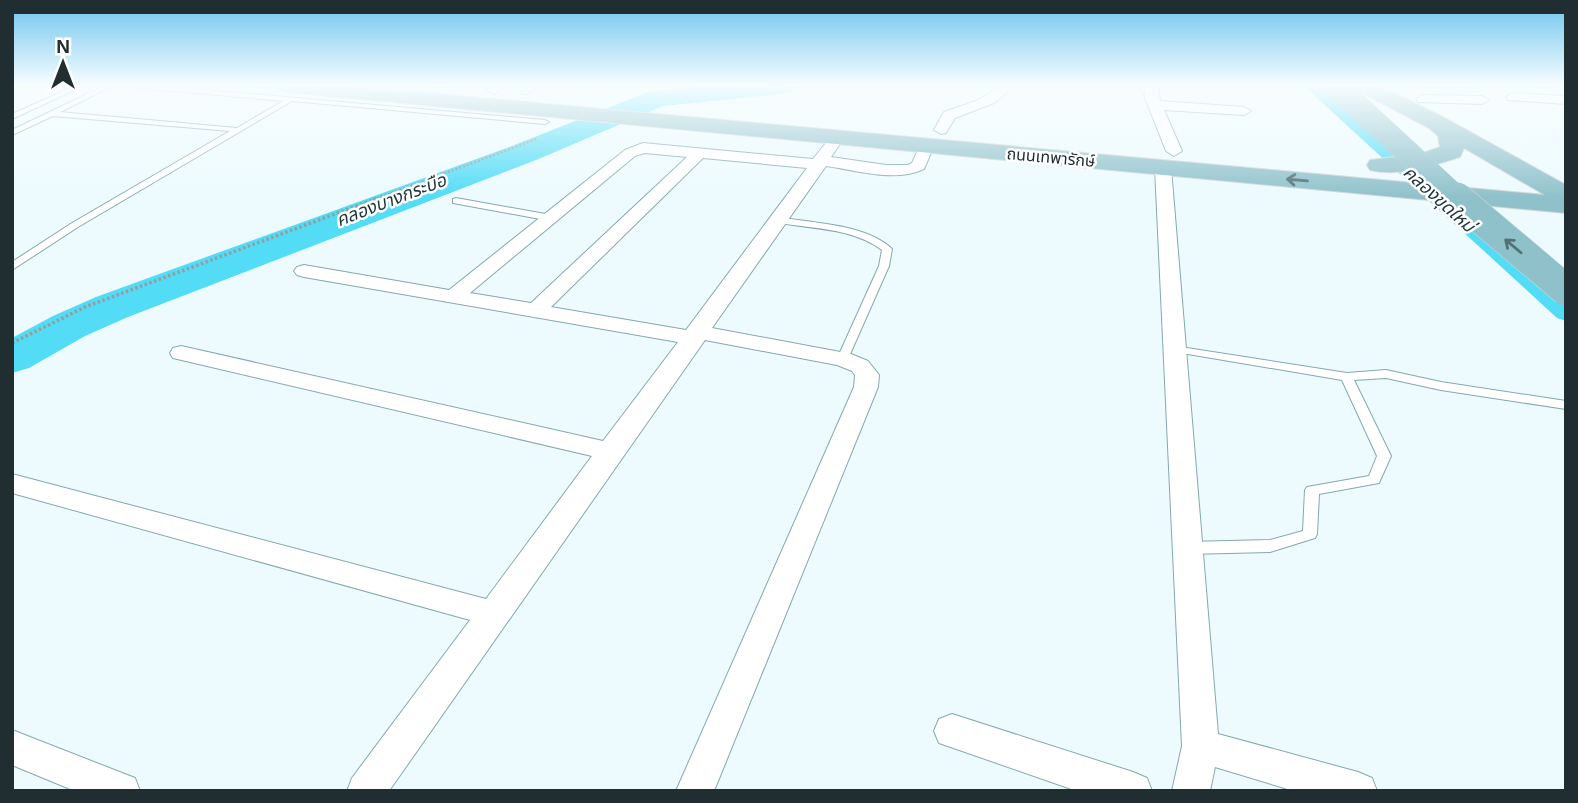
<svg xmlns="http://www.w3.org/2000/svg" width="1578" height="803" font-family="Helvetica,'Noto Sans Thai',sans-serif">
  <rect width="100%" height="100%" fill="#edfbfe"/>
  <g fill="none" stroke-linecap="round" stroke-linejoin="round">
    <path fill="#52dcf6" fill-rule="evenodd" d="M1304,86h17l245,213v22l-9,-3z"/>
    <path fill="#52dcf6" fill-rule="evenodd" d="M694,86h101l-4,6 -10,2 -118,12 -127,54 -408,157 -43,19 -56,32 -17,5v-35l41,-22 43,-19 416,-151 136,-54z"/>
    <defs>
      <g id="service">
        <path d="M75,86h8l-71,33v-5z"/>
        <path d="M104,86h8l-52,26 177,16 46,-27 -143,-13 -3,-2h24l384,34 4,2 -4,2 -253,-23 -214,126 -66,43v-8l60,-39 158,-92 -177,-15 -41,19v-5z"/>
        <path d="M530,86h7l-10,8h-4v-2z"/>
        <path d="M456,198l95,17 4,3 -4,3 -98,-18v-4z"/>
        <path d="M777,217c34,6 90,7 115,32l-3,17 -42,95 -4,1 -6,-3 42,-93 3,-16c-30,-23 -73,-21 -108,-28l-1,-2z"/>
        <path d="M1174,346l173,27 39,-3 55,12 125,19v8l-125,-19 -55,-12 -32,2 37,76 -12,27 -60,11 -2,40 -2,4 -45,14 -83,2 -5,-2 -2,-4 2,-4 5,-2 83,-2 33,-9 2,-41 2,-3 62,-11 8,-20 -35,-76 -172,-29 -2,-2z"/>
      </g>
      <g id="minor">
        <path d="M491,86h14l-11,8 -7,-4z"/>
        <path d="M1002,86h13l-21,17 -39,15 -9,15 -5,1 -7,-4 10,-18 32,-11z"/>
        <path d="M1146,86h12l2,15 84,6 7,4 -7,4 -80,-5 18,41 -8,5 -8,-5 -22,-56z"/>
        <path d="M1513,93l51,3 2,8 -58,-4 -2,-3z"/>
        <path d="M1423,95l59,1 7,4 -7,4 -64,-2 -2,-3z"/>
        <path d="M838,133l7,4 -14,20 55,8h22l4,-2 9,-20 5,-2 8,5 -10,23c-30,14 -68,1 -98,-3l-114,162 139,26 17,7 11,14 -1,12 -164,404h-38l178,-404 1,-12 -3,-4 -15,-6 -132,-25 -316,451h-42l5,-13 118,-158 -458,-127v-19l474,125 106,-143 -419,-98 -3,-5 3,-5 8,-2 422,95 75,-99 -374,-65 -7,-2 -3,-4 3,-4 7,-2 145,25 176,-140 18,-7 170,16 20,-25zM645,153l42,4 -156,146 -61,-10 165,-137zM703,158l104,10 -121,162 -135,-23z"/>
        <path d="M1163,163l8,5 47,566 140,38 14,6 5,13h-83l-79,-24 -5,24h-38l10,-45 -27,-578z"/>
        <path d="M952,714l181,58 14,6 5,13h-75l-138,-48 -5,-12 5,-12z"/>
        <path d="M12,730l123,48 5,13h-65l-63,-26z"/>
      </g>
      <path id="primary" d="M276,86h76l1193,109 -81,-47 -4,9c-28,9 -61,20 -90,13l-3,-5 3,-5 50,-6 20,-7 -2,-11 -9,-8 -72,-38 -3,-4h26l65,32 121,67v28l-1280,-121 -7,-2z"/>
    </defs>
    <use href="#service" stroke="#85a8b0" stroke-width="2"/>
    <use href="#minor" stroke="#85a8b0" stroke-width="2"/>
    <use href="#primary" stroke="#d2d5d6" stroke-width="2"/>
    <path stroke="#919fa2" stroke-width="2.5" stroke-dasharray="2 2" stroke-linecap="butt" d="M373,200l164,-61"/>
    <path stroke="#919fa2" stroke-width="3.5" stroke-dasharray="2.5 2.5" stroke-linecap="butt" d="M12,343l73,-36 293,-109"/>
    <use href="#service" fill="#fff" fill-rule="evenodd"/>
    <use href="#minor" fill="#fff" fill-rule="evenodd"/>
    <use href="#primary" fill="#8fc1cb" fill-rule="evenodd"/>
    <defs>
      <path id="primary-bridge-far1" d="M1336,86l123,114"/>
      <path id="primary-bridge" d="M1457,198l109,92"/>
    </defs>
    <use href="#primary-bridge-far1" stroke="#d2d5d6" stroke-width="24" stroke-linecap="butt"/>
    <use href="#primary-bridge" stroke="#d2d5d6" stroke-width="32" stroke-linecap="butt"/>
    <use href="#primary-bridge-far1" stroke="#8fc1cb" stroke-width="24"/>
    <use href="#primary-bridge" stroke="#8fc1cb" stroke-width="31"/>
  </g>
  <defs><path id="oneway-shaft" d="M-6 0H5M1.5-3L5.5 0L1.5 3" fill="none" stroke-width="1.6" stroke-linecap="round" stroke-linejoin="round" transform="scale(1.75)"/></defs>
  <g stroke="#527077">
    <use href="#oneway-shaft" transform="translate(1297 180) rotate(-175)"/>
    <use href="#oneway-shaft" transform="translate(1513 246) rotate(-140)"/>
  </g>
  <linearGradient id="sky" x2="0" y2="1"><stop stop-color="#6cc4ee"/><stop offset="0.43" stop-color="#f7fdff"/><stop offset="1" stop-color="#f7fdff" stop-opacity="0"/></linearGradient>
  <rect width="1578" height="198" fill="url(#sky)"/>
  <g text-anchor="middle" stroke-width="5" stroke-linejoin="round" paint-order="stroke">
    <g font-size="16" fill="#202e32" stroke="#fff">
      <text transform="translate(1051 157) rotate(5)" y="6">ถนนเทพารักษ์</text>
    </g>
    <g font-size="18" font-style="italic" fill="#1e363b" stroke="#fff">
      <text transform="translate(1439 199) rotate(42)" y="6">คลองขุดใหม่</text>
      <text transform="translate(391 200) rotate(-21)" y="6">คลองบางกระบือ</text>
    </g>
  </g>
  <rect width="1578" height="803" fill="none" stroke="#202e32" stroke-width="28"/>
  <g transform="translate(63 63)" stroke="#ffffff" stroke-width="5" paint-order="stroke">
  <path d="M0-5L12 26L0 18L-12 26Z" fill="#202e32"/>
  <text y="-10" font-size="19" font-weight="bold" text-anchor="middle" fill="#202e32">N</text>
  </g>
</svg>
